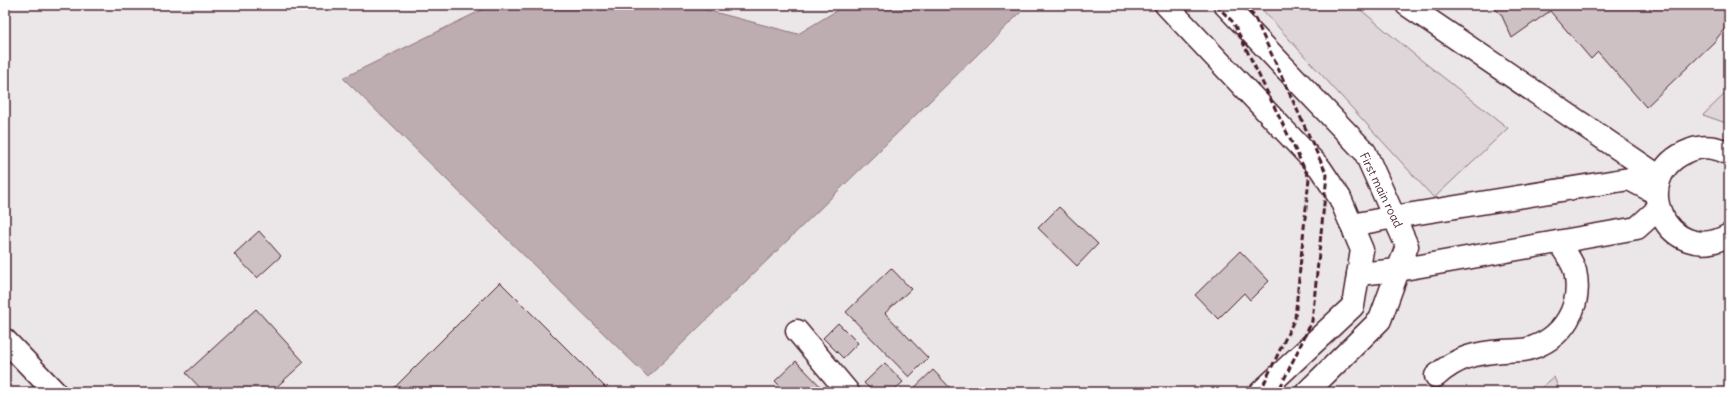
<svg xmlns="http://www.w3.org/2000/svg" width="1734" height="397" font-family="Delius,sans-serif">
  <rect width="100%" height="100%" fill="#f8f6f7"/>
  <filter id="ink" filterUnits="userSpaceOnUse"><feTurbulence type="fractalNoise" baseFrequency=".025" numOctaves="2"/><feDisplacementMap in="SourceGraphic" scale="8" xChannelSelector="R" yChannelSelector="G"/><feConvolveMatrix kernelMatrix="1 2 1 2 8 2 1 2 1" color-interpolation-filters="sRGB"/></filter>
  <g filter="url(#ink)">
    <rect fill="#ebe6e8" x="5" y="5" width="1724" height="387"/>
    <g fill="#ded6d9" stroke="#947a82">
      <path d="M1258,5h97l61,51 92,72 -74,70z"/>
      <path d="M1729,90v34l-26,-9z"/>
      <path d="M1554,377l6,15h-24z"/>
    </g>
    <path fill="#bdadb0" stroke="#8f747b" d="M492,5h195l111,29 48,-29h171l5,6 -374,366 -305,-299z"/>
    <g fill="#cdc1c4" stroke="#4a1f2b">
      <path d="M1490,5h239v18l-15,19 -68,65 -48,-55 -7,7 -41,-48 -38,27 -11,-24z"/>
      <path d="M1059,207l39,37 -21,22 -39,-38z"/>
      <path d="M259,231l22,25 -24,22 -23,-24z"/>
      <path d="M1240,251l29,30 -19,19 -6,-7 -26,26 -23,-24z"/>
      <path d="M891,268l20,21 -26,24 43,45 -19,19 -63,-65z"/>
      <path d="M500,282l110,110h-220z"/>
      <path d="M256,309l48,53 -33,30h-67l-18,-19z"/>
      <path d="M838,323l20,20 -15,15 -20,-20z"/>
      <path d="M796,361l30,31h-40l-11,-11z"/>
      <path d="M885,363l18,19 -11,10h-19l-9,-9z"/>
      <path d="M933,370l21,22h-44z"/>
    </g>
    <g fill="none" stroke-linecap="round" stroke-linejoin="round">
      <defs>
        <g id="minor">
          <path d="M1166,5l154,163 20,30 22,52 -9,56 -92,86"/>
          <path d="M1225,5l140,147 42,94 -27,74 -73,72"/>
          <path d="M1407,5l253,172"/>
          <path d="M1729,154c-11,-7 -26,-9 -38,-4 -68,25 -23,120 38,85"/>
          <path d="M1352,225l42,-8 235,-38 27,14"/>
          <path d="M1358,274l40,-4 239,-42 21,-19"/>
          <path d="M797,331l51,61"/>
          <path d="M5,340l50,52"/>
          <path d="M1436,376c21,-19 40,-23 67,-25 8,-1 17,0 25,-2 35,-10 55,-42 47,-78 -2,-9 -11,-20 -16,-29"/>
        </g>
      </defs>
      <use href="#minor" stroke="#4a1f2b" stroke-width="25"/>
      <use href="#minor" stroke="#fff" stroke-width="22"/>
      <g stroke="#4a1f2b" stroke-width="3" stroke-dasharray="6 3" stroke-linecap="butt">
        <path d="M1216,5l17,17 76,156 -14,140 -35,74"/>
        <path d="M1243,5l11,11 73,159 -15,146 -34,71"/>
      </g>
    </g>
  </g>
  <g text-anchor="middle" stroke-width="4" stroke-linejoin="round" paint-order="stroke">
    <g font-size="12" fill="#4a1f2b" stroke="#fff">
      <text transform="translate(1381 190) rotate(64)" y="4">First main road</text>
    </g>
  </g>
  <rect width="1734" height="397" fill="none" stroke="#fff" stroke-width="20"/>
  <rect x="10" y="10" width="1714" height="377" fill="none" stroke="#4a1f2b" stroke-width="1.5" filter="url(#ink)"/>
</svg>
